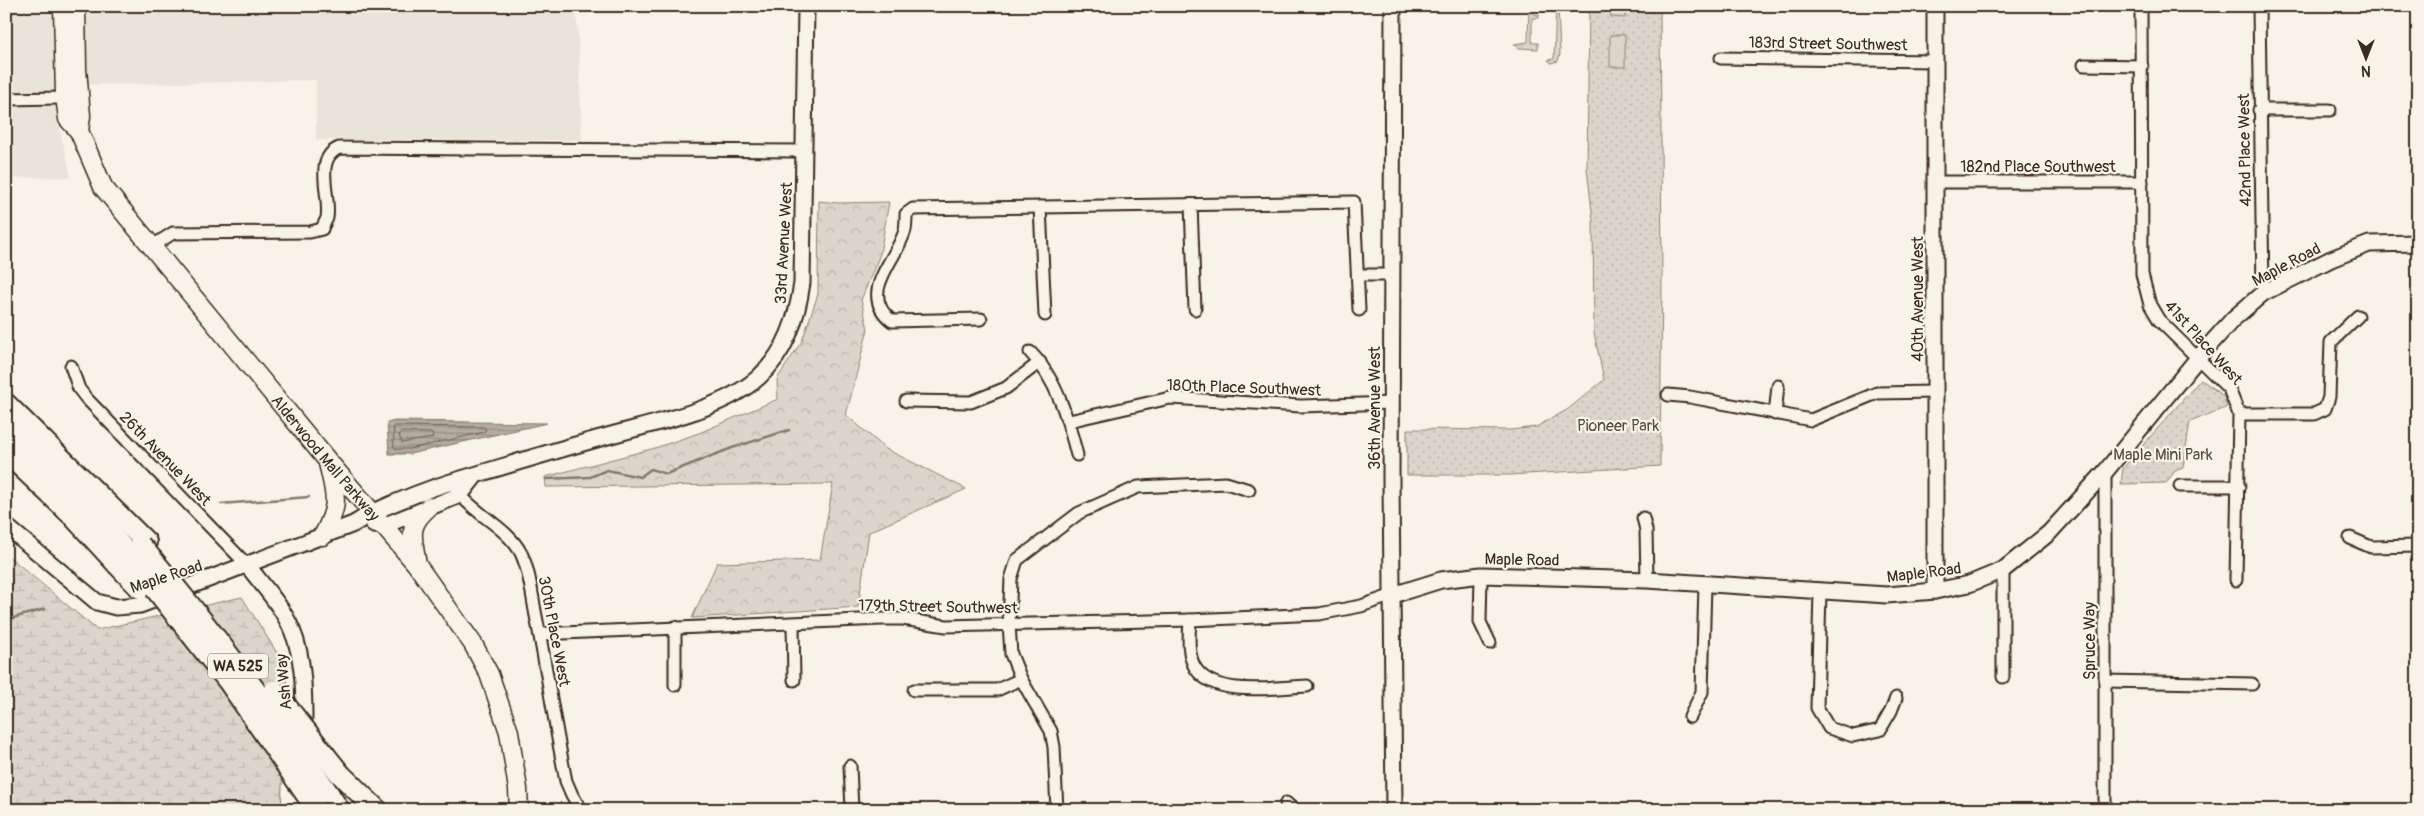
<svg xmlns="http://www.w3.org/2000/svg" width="2424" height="816" font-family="Pangolin,sans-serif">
  <defs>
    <pattern id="grass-tufts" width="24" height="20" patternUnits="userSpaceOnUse" patternTransform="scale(1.25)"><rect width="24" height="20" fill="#dbd6cb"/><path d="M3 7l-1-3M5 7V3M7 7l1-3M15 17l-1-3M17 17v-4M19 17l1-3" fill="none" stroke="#bdb8ae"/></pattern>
    <pattern id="forest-crowns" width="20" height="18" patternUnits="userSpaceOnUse" patternTransform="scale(1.25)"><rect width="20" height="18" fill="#dbd6cb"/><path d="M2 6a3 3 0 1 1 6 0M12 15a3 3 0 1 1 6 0" fill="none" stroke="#bdb8ae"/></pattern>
    <pattern id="wetland-marsh" width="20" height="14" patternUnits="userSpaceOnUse" patternTransform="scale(1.25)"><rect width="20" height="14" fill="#dbd6cb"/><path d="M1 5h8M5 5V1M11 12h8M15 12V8" fill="none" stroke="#bdb8ae"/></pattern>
    <pattern id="park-dots" width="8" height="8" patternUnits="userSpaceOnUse" patternTransform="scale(1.25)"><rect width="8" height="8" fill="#dbd6cb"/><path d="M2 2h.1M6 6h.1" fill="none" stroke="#bdb8ae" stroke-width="1.8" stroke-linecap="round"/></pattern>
    <pattern id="water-rules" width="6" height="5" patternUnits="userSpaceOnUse" patternTransform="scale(1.25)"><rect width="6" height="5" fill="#b4aca0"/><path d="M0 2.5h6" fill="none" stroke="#948c82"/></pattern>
  </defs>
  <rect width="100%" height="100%" fill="#f7f3e8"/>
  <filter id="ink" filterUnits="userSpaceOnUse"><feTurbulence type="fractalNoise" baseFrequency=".02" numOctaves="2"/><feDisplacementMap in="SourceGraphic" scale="10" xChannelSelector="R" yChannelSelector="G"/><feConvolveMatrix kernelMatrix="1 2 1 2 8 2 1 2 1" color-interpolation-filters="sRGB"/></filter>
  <g filter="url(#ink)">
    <g fill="#e9e4d9">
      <path d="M6,6h48l2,106 15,65 -65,1z"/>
      <path d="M88,6h487l3,26 4,108h-266v-60l-232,5z"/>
    </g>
    <g fill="url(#grass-tufts)" stroke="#8b8074">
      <path d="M1529,6h3l1,8 6,1v3h-7v25h6v6l-19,-1 -5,-4 14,-2z"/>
      <path d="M1556,6h2l2,48 -2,7 -7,2 -3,-3 6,-1z"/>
    </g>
    <path fill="url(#forest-crowns)" stroke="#8b8074" d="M819,201l19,2 51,-1 -9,52 -19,46 7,29 -22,86 40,34 80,40 -97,43 -11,75 -166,11 25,-55 103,-3 13,-76 -287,3 -1,-10 110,-29 44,-15 79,-34 -1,-20 25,-38 16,-47z"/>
    <path fill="url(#wetland-marsh)" stroke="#8b8074" d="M6,554l91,76 145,-33 45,72 -6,141h-275z"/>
    <g fill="url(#park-dots)" stroke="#8b8074">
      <path d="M1589,6h71l2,270 -2,190 -150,9h-103v-46l104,1 25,-3 31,-17 37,-30 -10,-47 -1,-113 -6,-52z"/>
      <path d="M2201,379l23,18 3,10 -37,15 -7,46 -8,3 -9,12 -45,1 2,-16z"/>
    </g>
    <g fill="#dbd6cb" stroke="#8b8074">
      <path d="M1611,6h14v12l-14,-1z"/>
      <rect x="1610" y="35" width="15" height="32"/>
    </g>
    <path fill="url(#water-rules)" stroke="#84786c" d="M394,421l153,2 -137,31h-21l-2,-31z"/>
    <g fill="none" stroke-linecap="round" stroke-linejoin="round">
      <g stroke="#6b5e52" stroke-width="1">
        <path d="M394,426l90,1 2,2 -2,3 -74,17h-14l-2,-2z"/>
        <path d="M402,432l29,1 2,2 -1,3 -30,5 -3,-8z"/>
      </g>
      <g stroke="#84786c" stroke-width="2.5">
        <path d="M546,479l44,-2 17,-7 33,7 11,-8 15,5 66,-26 57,-18"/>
        <path d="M221,504l88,-7"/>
        <path d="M6,620l39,-11"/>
      </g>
      <defs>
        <g id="street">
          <path d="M2141,6l1,268 8,31 9,15 70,69 10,25 -3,166"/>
          <path d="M2259,6l4,287"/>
          <path d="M1721,58l213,3"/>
          <path d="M2084,65l58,1"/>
          <path d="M6,99l52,-1 7,-2"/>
          <path d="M2259,110h71"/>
          <path d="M1934,182h208"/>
          <path d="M1191,205l4,104"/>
          <path d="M1040,207l5,108"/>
          <path d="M151,247l22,-14 137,-1 12,-3c1,-4 4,-8 5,-11 4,-22 -14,-59 12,-70l465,3"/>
          <path d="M1359,275h32"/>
          <path d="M981,319l-89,2c-36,-28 6,-62 13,-91 1,-5 1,-11 1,-16l7,-5 441,-7 5,108"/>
          <path d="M1030,352c27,27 38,68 47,103"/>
          <path d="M71,366l8,23 7,9 162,168"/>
          <path d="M1668,395l22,2 121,23 66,-27 58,-1"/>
          <path d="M906,401l65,1 35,-14 34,-26"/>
          <path d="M1775,414l3,-28"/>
          <path d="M2239,414h75l11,-5 4,-12 2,-55 27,-26"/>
          <path d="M1069,421l101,-23 131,8 91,-3"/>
          <path d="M2105,472v338"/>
          <path d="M2180,486h59"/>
          <path d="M456,490c18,24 51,37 65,63 9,19 11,43 15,63 11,55 19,110 30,165l6,14 9,15"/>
          <path d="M1643,518l3,12 1,50"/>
          <path d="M2350,538l21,9 47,-1"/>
          <path d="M2003,570v107"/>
          <path d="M1481,575l-1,47 10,21"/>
          <path d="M1820,591l-3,117 12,20 24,8 27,-6 11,-19 5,-13"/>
          <path d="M1190,620c-1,15 -3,36 6,49 20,29 80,18 111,17"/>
          <path d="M793,624l1,56"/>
          <path d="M675,627v58"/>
          <path d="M540,634l342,-15h21l43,7 244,-6 129,-6 42,-8 32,-11"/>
          <path d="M2105,681l147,3"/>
          <path d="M914,690h83l24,-11"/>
          <path d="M1690,717l12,-25 3,-107"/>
          <path d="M850,766l2,44"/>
          <path d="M1286,803l8,7"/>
          <path d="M1057,810l-3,-63 -3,-16 -30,-52 -10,-25 -2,-30 2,-45 6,-19 62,-47 59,-26 88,-4 23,7"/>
        </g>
        <g id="secondary">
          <path d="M1393,6l-2,473 3,331"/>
          <path d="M1935,6v585"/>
          <path d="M374,525l9,1 77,-31 15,-19"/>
          <path d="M6,526l91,76 19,5 24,-2 211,-80c8,-3 15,-10 23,-13 24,-11 51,-22 77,-30 51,-15 102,-31 153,-45 48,-14 117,-26 155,-60 27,-25 38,-58 43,-94l4,-277"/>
          <path d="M248,566c15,20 34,40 44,64 13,30 12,70 12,103"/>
          <path d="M1393,595l48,-15 40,-5 166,5 240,15 48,-4 34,-7 34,-14 46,-37 56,-61 92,-113 36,-40 30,-26 68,-34 38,-15 49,-1"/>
        </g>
        <g id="primary">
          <path id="s1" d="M63,6l2,90 3,23 11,12 24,56 224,273 90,105 56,79 16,30 20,58 9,57 1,21"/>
          <path d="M76,6l1,63 4,47 -2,15"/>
          <path d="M323,536c17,-32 13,-39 5,-73"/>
          <path d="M417,565c-4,-27 -11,-39 12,-58"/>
        </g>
        <g id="highway">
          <path d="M6,404l140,138"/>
          <path d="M6,428l92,91 30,35"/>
          <path d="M6,452l65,62 46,50"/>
          <path d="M340,774l37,36"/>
          <path d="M328,793l11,17"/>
        </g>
      </defs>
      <use href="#street" stroke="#3b2a1e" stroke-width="15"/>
      <use href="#secondary" stroke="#3b2a1e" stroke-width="19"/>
      <use href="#primary" stroke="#3b2a1e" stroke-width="21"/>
      <use href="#highway" stroke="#3b2a1e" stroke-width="24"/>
      <use href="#street" stroke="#f7f3e8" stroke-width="11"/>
      <use href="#secondary" stroke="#f7f3e8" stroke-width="15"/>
      <use href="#primary" stroke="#f7f3e8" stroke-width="18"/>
      <use href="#highway" stroke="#f7f3e8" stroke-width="20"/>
      <defs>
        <g id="highway-bridge">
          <path d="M140,545c68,79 129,162 188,248"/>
          <path d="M128,554l101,128 88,128"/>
          <path d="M117,564l23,24"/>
          <path d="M274,691l66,83"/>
        </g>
      </defs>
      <use href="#highway-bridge" stroke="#3b2a1e" stroke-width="24" stroke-linecap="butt"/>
      <use href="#highway-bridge" stroke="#f7f3e8" stroke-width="20"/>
    </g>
  </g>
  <g text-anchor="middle" stroke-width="4.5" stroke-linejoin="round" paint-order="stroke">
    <rect fill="#f7f3e8" stroke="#73665b" stroke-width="1" x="208" y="653.5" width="60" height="25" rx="4"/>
    <g font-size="15" font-weight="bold" fill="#3b2a1e">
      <text x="238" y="671">WA 525</text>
    </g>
    <g font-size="16" fill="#3b2a1e" stroke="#f7f3e8">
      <text transform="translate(1828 43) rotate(1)" y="6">183rd Street Southwest</text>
      <text transform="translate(2244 150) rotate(-91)" y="6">42nd Place West</text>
      <text x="2038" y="172">182nd Place Southwest</text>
      <text transform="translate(783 243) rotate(-87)" y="6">33rd Avenue West</text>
      <text transform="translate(2286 264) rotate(-28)" y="6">Maple Road</text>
      <text transform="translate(1917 299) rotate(-90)" y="6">40th Avenue West</text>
      <text transform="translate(2204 342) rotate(48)" y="6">41st Place West</text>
      <text transform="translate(1244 387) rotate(2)" y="6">180th Place Southwest</text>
      <text transform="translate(1374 408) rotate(-90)" y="6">36th Avenue West</text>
      <text transform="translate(166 458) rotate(46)" y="6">26th Avenue West</text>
      <text dy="6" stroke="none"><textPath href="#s1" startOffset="541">Alderwood Mall Parkway</textPath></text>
      <text transform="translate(1522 559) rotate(1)" y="6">Maple Road</text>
      <text transform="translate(1924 572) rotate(-7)" y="6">Maple Road</text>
      <text transform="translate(166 576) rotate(-18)" y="6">Maple Road</text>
      <text transform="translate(938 606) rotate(1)" y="6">179th Street Southwest</text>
      <text transform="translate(555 631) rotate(79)" y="6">30th Place West</text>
      <text transform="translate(2089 641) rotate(-90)" y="6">Spruce Way</text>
      <text transform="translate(283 682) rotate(-95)" y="6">Ash Way</text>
    </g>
    <g font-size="16" fill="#5b4c41" stroke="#f7f3e8">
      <text x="1618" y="431">Pioneer Park</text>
      <text x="2163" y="460">Maple Mini Park</text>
    </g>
  </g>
  <rect width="2424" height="816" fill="none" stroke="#f7f3e8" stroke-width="25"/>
  <rect x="12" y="12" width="2399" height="791" fill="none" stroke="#3b2a1e" stroke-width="2" filter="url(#ink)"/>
  <g transform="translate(2366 58) rotate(180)" stroke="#f7f3e8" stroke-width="4" paint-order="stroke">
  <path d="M0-4L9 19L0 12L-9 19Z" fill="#3b2a1e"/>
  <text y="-8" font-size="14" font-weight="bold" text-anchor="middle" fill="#3b2a1e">N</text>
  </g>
</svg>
